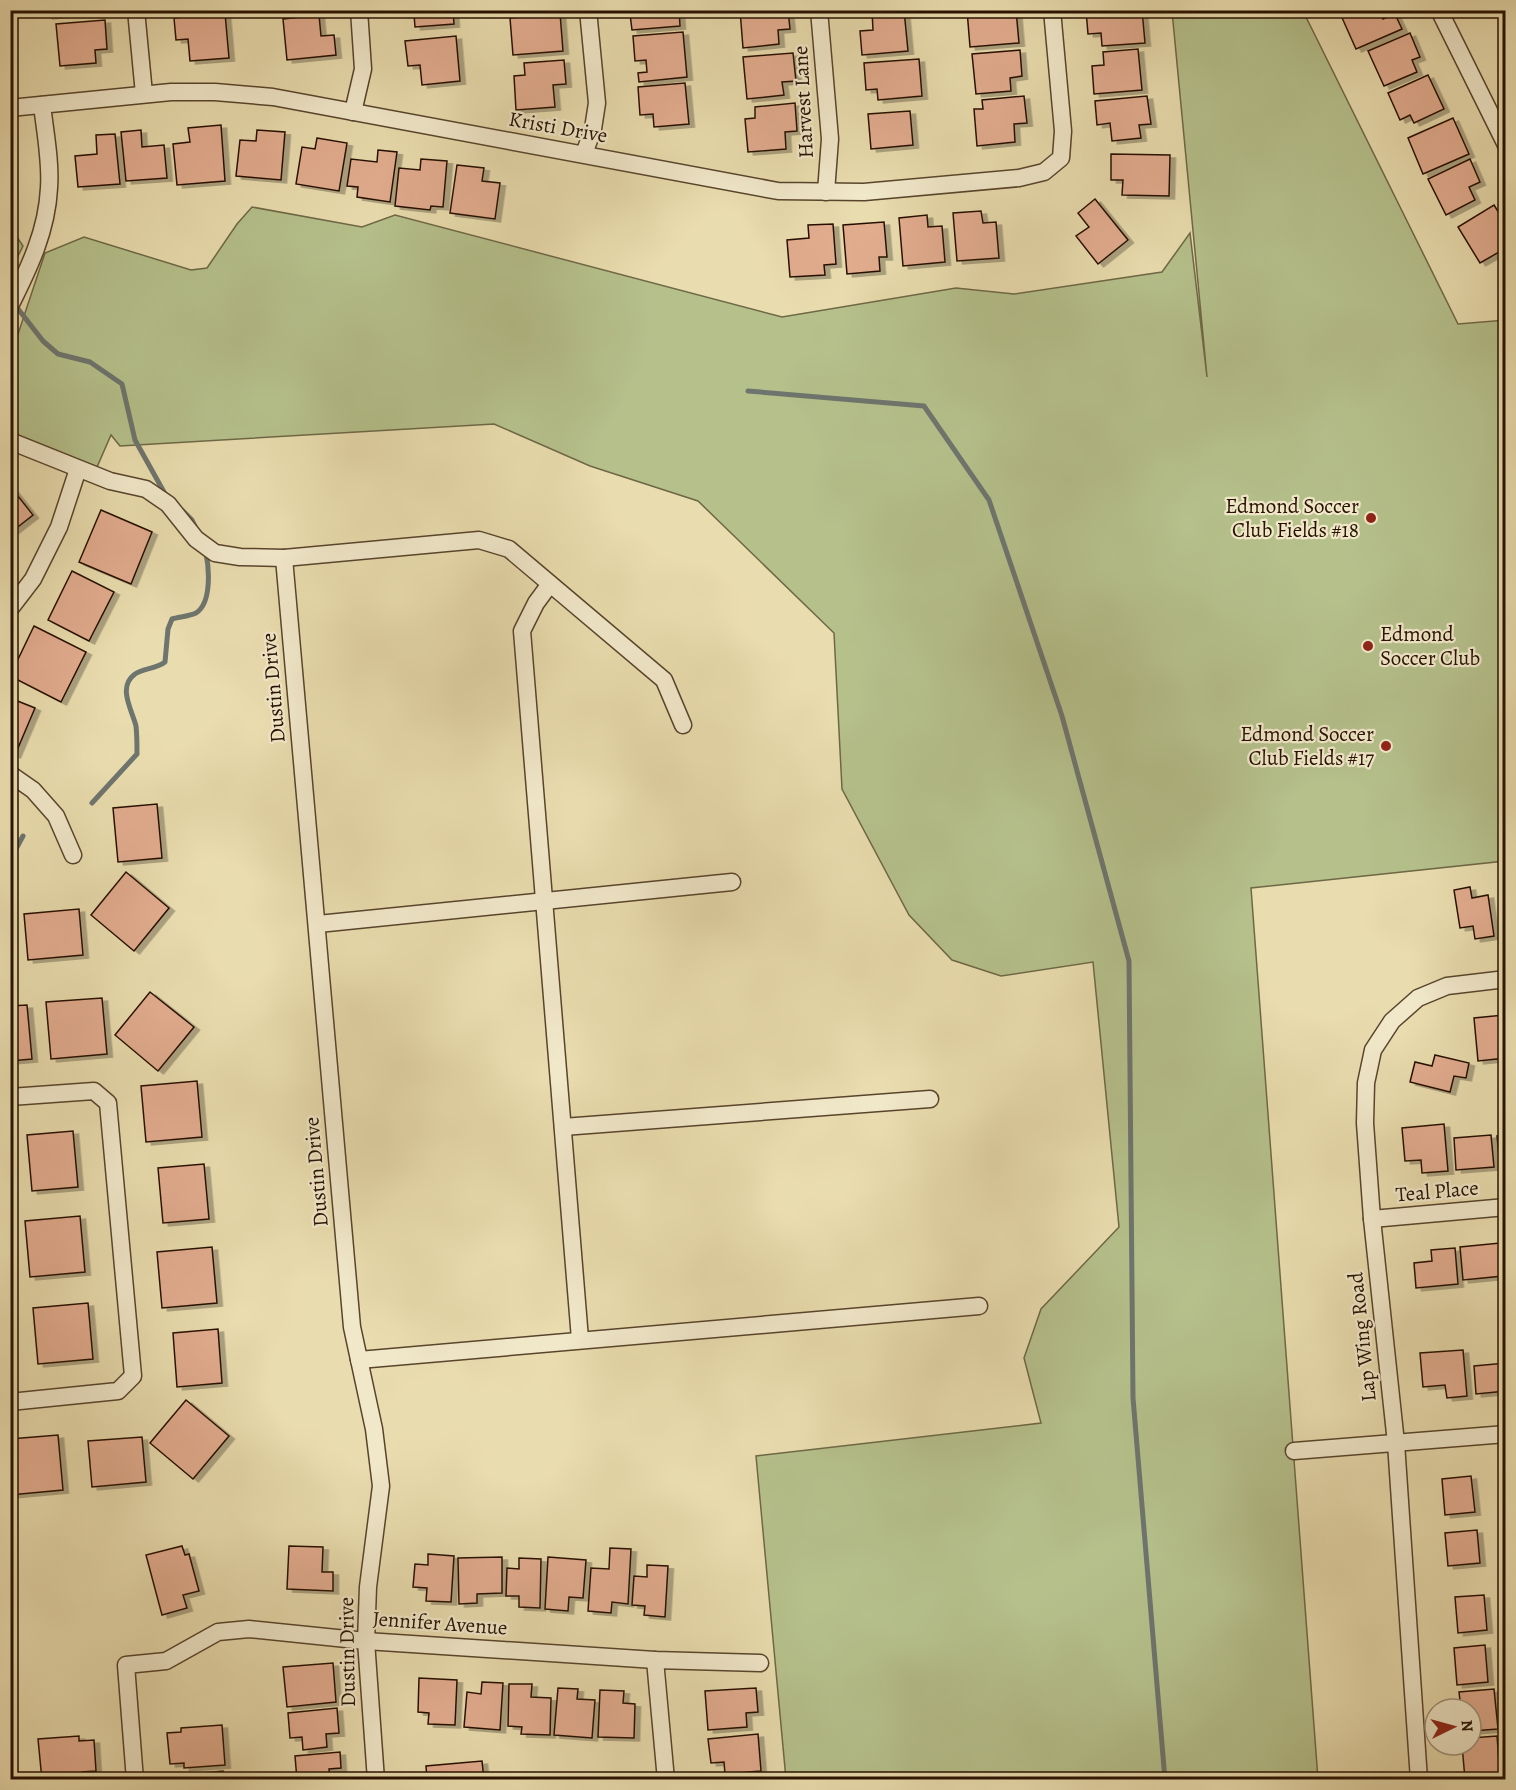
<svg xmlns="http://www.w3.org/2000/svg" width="1516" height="1790" font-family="Alegreya,serif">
  <defs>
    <filter id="shadow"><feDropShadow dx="5.5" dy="3" stdDeviation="0" flood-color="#0004"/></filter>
  </defs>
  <rect width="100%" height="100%" fill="#e9dcae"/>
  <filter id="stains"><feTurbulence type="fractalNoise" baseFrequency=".00333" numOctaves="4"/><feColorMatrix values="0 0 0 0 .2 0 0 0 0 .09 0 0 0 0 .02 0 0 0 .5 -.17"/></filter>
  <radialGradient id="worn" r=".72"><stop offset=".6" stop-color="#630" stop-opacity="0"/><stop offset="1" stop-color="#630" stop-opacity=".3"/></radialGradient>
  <g fill="#b5c08b" stroke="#6e6846" stroke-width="1.5">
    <path d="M1172,11h131l155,313 48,-4 -1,541 -254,27 67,891h-532l-30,-323 285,-33 -17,-65 17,-49 78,-82 -26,-265 -92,14 -49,-16 -43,-45 -67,-126 -8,-156 -136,-132 -108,-35 -96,-42 -374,22 -9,-11 -14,32 -86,-35v-77l34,-102 39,-16 107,33 16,-2 30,-44 15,-17 110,20 33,-12 387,102 174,-29 58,6 148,-22 28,-39 17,144z"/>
    <path d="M11,228l12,18 -12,24z"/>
  </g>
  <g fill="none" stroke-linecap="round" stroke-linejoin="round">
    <g stroke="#6e756e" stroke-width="5">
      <path d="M15,305l28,36 15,13 32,8 32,22 13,56 29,52"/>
      <path d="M748,391l176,15 65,94 73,216 67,245 4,437 32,382"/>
      <path d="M183,511l9,9 4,8"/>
      <path d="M92,803l45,-49c0,-9 0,-19 -1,-28 -4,-16 -19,-39 -1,-52 9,-6 21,-5 30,-12l3,-33 4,-10c7,-2 18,-3 24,-6 16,-10 13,-45 10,-60"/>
      <path d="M10,860l13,-24"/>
    </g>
  </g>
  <g fill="#e2ac8f" stroke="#271101" stroke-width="1.5" filter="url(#shadow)">
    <path d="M47,10h43v2l-43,4z"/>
    <path d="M401,10h52l1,14 -39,3 -1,-13 -12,1z"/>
    <path d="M642,10h37l1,16 -48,4 -2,-16 12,-2z"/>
    <path d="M740,10h48l2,19 -12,1 1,14 -36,4z"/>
    <path d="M872,10h32l4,41 -46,4 -2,-24 13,-1z"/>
    <path d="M967,10h49l3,33 -49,4z"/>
    <path d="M1086,10h56l3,33 -43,3 -1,-13 -13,1z"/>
    <path d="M1379,10l4,9 12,-5 7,15 -46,20 -17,-38z"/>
    <path d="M225,13l4,45 -39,3 -2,-22 -12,1 -2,-22z"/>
    <path d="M560,13l3,38 -50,4 -3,-37z"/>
    <path d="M319,15l2,21 13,-1 2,20 -49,5 -4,-41z"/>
    <path d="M105,20l2,29 -12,1 1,13 -36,3 -4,-42z"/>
    <path d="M683,32l4,45 -48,5 -1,-9 9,-1 -1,-12 -11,1 -2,-25z"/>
    <path d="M1410,33l10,24 -8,3 5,12 -33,14 -16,-35z"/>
    <path d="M456,36l4,45 -38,4 -2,-20 -12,1 -3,-25z"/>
    <path d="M1138,49l4,41 -48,4 -2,-28 12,-1 -1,-13z"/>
    <path d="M1020,50l2,26 -12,2 1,13 -35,3 -4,-40z"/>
    <path d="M793,53l3,28 -14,1 2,13 -37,4 -4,-42z"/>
    <path d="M919,59l3,37 -44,4 -1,-11 -11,1 -2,-27z"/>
    <path d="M564,60l2,24 -13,1 2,22 -39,3 -2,-34 11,-1 -1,-12z"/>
    <path d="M1428,75l16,34 -30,14 -4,-8 -10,5 -12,-27z"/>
    <path d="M685,83l4,41 -35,3 -1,-13 -13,1 -2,-28z"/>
    <path d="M1024,96l3,27 -13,1 1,18 -38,4 -3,-37h9l-1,-9z"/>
    <path d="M1147,96l4,28 -12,1 2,13 -29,3 -2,-18 -13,2 -2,-24z"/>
    <path d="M795,103l2,28 -12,1 1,17 -38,3 -3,-33 10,-1v-11z"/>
    <path d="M910,111l3,34 -42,4 -3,-35z"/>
    <path d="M1453,118l16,36 -46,20 -15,-36z"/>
    <path d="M221,125l4,56 -48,4 -4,-41 17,-2 -2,-14z"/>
    <path d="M141,130l1,17 22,-2 3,33 -41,3 -5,-49z"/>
    <path d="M257,130l28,2 -4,48 -45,-4 4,-36 16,1z"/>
    <path d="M115,134l5,50 -42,3 -3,-31 22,-2 -1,-19z"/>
    <path d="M317,138l30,5 -8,48 -43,-7 6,-37 13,2z"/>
    <path d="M378,150l19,2 -7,50 -33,-5 1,-10 -11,-1 4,-27 26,3z"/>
    <path d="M1111,154l59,1 -1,41 -47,-1 1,-15h-12z"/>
    <path d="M421,159l26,2 -4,46 -12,-1 -1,4 -35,-4 4,-38 21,2z"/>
    <path d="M1470,159l10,23 -11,5 6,13 -29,15 -18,-36z"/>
    <path d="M457,165l27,3 -2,13 18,2 -5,36 -45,-6z"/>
    <path d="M1095,199l33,41 -30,24 -22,-28 13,-9 -11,-14z"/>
    <path d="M1494,205l12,19v24l-26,15 -22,-36z"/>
    <path d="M981,211l2,12 13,-1 3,36 -42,3 -4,-48z"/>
    <path d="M927,215l1,12 14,-1 3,36 -42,4 -4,-48z"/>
    <path d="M884,222l3,35h-8l1,14 -33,3 -4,-49z"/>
    <path d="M833,224l3,40 -12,1 1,10 -35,2 -3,-37 22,-2 -1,-13z"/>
    <path d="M10,486l23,29 -23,18z"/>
    <path d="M101,510l51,22 -21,52 -52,-22z"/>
    <path d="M72,571l42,21 -25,49 -41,-21z"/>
    <path d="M34,626l52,26 -25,50 -51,-26z"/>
    <path d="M10,698l25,10 -20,47 -5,-2z"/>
    <path d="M157,804l5,54 -44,4 -5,-54z"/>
    <path d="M126,872l43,36 -35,43 -43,-36z"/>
    <path d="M1506,884v40h-2l-3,-39z"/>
    <path d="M1470,887l2,11 16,-3 6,41 -19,3 -2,-13 -13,2 -6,-38z"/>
    <path d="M79,909l4,46 -55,5 -4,-46z"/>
    <path d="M150,992l44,35 -36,44 -43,-36z"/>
    <path d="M102,998l5,56 -56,5 -5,-57z"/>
    <path d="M27,1005l5,54 -22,2v-55z"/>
    <path d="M1504,1015l2,43 -28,3 -4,-43z"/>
    <path d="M1435,1055l34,8 -3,15 -12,-2 -4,16 -40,-10 5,-20 17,4z"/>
    <path d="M197,1081l5,56 -56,5 -5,-56z"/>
    <path d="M1444,1124l4,47 -26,2 -1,-13 -16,1 -3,-33z"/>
    <path d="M73,1131l5,56 -46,4 -5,-56z"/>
    <path d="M1491,1135l3,32 -38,3 -2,-32z"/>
    <path d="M1506,1135v29l-6,1 -3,-29z"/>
    <path d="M204,1164l5,55 -46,4 -5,-55z"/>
    <path d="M80,1216l5,56 -55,5 -5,-56z"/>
    <path d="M1500,1243l3,33 -40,4 -3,-33z"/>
    <path d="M212,1247l5,56 -55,5 -5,-56z"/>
    <path d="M1455,1248l3,36 -42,4 -2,-25 18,-2 -1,-11z"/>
    <path d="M88,1303l5,56 -55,5 -5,-56z"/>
    <path d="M218,1329l4,54 -45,4 -4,-54z"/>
    <path d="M1463,1350l4,46 -20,2 -2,-13 -22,2 -3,-34z"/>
    <path d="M1506,1363v28l-30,3 -2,-28z"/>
    <path d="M186,1400l43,36 -36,43 -43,-36z"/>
    <path d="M58,1435l5,55 -53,5v-56z"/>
    <path d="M142,1437l4,45 -54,5 -4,-46z"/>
    <path d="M1471,1476l4,36 -30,3 -3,-36z"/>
    <path d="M1477,1530l3,33 -32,3 -3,-33z"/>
    <path d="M182,1546l3,9 4,-1 10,37 -16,4 4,13 -25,7 -16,-60z"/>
    <path d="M289,1546l34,1 -1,25h11v19l-46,-2z"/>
    <path d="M610,1548l21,1 -3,55 -16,-2 -1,11 -23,-2 3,-43 18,1z"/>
    <path d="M428,1554l26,2 -3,46 -25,-1 1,-13 -14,-1 2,-23 13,1z"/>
    <path d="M502,1557v36l-25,1v9l-18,1 -1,-46z"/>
    <path d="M548,1557l38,3 -3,38 -14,-1 -1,14 -23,-2z"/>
    <path d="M519,1558l22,1 -1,49 -21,-1v-11h-13l1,-28 12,1z"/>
    <path d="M647,1565l21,1 -3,51 -21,-2 1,-9 -13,-1 2,-29 13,1z"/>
    <path d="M1484,1595l3,35 -29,3 -3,-36z"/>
    <path d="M1485,1645l3,37 -31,3 -3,-37z"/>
    <path d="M333,1663l3,39 -49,5 -4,-40z"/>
    <path d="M419,1678l38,2 -2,45 -27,-1 1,-11 -11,-1z"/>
    <path d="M482,1682l21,1 -3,47 -36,-3 3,-35 14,2z"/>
    <path d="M509,1684h23l-1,13 20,1 -1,37 -29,-1 1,-7 -14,-1z"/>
    <path d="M558,1688l20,1 -1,10 18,1 -3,38 -38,-3z"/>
    <path d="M756,1688l2,24 -12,1 1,14 -39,3 -3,-39z"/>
    <path d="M1494,1689l4,40 -27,2v-22h-10l-2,-17z"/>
    <path d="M600,1690l24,1 -1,12 12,1 -1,34 -36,-1z"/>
    <path d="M337,1708l2,25 -13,1 1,13 -24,3 -1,-13 -12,1 -2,-25z"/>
    <path d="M222,1725l3,40 -41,3v-5l-14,1 -3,-31 14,-1v-4z"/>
    <path d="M758,1734l3,37 -36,3 -1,-12 -13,1 -3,-24z"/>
    <path d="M79,1736v5l15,-1 2,31 -14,1v4l-40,4 -4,-41z"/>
    <path d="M1497,1736l3,40 -35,3 -3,-34h9v-7z"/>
    <path d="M340,1752l1,16 -12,1 1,11h-33l-2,-24z"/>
    <path d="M482,1761l2,19h-57l-1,-14z"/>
    <path d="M223,1771l1,9h-50l9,-1v-4z"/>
  </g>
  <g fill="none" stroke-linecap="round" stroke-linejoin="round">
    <defs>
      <g id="minor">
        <path d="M136,10l8,84"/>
        <path d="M819,10l11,129 -4,53"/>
        <path d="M1439,10l67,135"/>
        <path d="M10,108l161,-16h44l58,5 505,94 86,1 155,-14 25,-6 17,-14 2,-27 -11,-121"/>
        <path d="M353,112l10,-43 -4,-59"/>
        <path d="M584,154l9,-25 4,-26 -9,-93"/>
        <path d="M10,306c19,-38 37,-75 39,-118 2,-26 -4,-57 -7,-83"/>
        <path d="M10,441l100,40 36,8 22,15 28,35 19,14 25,4 44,1 195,-18 30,9 155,131 19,45"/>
        <path d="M284,558l68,769 22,102 7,57 -13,101 -2,54 10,139"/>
        <path d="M550,584l-14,19 -14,28 58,708"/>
        <path d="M10,609l23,-30 26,-52 19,-58"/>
        <path d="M10,774l23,16 23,26 17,39"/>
        <path d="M318,924l414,-42"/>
        <path d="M10,1097l84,-6 14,12 25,273 -15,15 -108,11"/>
        <path d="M563,1127l367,-28"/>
        <path d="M1372,1219l134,-12"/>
        <path d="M359,1360l620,-54"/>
        <path d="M1294,1451l212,-17"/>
        <path d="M655,1660l11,120"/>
        <path d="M135,1780l-9,-115 40,-4 52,-29 31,-3 117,12 289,19 105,3"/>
        <path d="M1419,1780l-23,-337 -24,-224 -7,-96 1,-40 7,-33 19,-29 26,-23 29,-12 59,-7"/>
      </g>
    </defs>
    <use href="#minor" stroke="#58442c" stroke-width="19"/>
    <use href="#minor" stroke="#f1e8ca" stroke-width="16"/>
  </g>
  <g fill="#8f2418" stroke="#f1e8ca" stroke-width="2">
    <circle cx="1371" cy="518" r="6"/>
    <circle cx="1368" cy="646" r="6"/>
    <circle cx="1386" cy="746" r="6"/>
  </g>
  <g text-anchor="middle" stroke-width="4.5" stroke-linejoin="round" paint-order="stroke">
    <g font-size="21" fill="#271101" stroke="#f1e8ca">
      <text transform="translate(803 102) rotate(-93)" y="7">Harvest Lane</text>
      <text transform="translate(558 127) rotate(10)" y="7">Kristi Drive</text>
      <text transform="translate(273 688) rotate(-95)" y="7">Dustin Drive</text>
      <text transform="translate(316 1172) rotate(-95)" y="7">Dustin Drive</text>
      <text transform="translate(1437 1191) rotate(-5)" y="7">Teal Place</text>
      <text transform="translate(1362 1337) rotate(-96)" y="7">Lap Wing Road</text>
      <text transform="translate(440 1623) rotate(4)" y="7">Jennifer Avenue</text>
      <text transform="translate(347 1652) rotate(-91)" y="7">Dustin Drive</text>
    </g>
    <g font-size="21" fill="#271101" stroke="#f1e8ca" text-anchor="end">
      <text x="1359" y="513">Edmond Soccer<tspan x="1359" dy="24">Club Fields #18</tspan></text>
      <text x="1380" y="641" text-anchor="start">Edmond<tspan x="1380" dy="24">Soccer Club</tspan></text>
      <text x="1374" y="741">Edmond Soccer<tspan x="1374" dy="24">Club Fields #17</tspan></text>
    </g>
  </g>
  <rect width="1516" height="1790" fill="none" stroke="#e9dcae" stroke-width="36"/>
  <rect x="12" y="12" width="1492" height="1766" fill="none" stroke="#271101" stroke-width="3"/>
  <rect x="18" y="18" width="1480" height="1754" fill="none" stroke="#271101" stroke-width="1.5"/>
  <g transform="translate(1453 1727) rotate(85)"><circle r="28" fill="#f1e8ca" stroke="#a0927a" stroke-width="1.5"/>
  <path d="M0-4.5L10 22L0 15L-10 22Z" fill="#8f2418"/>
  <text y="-9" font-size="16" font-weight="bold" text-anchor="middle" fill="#271101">N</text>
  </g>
  <rect width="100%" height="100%" filter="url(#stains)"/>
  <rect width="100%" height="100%" fill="url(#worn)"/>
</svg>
